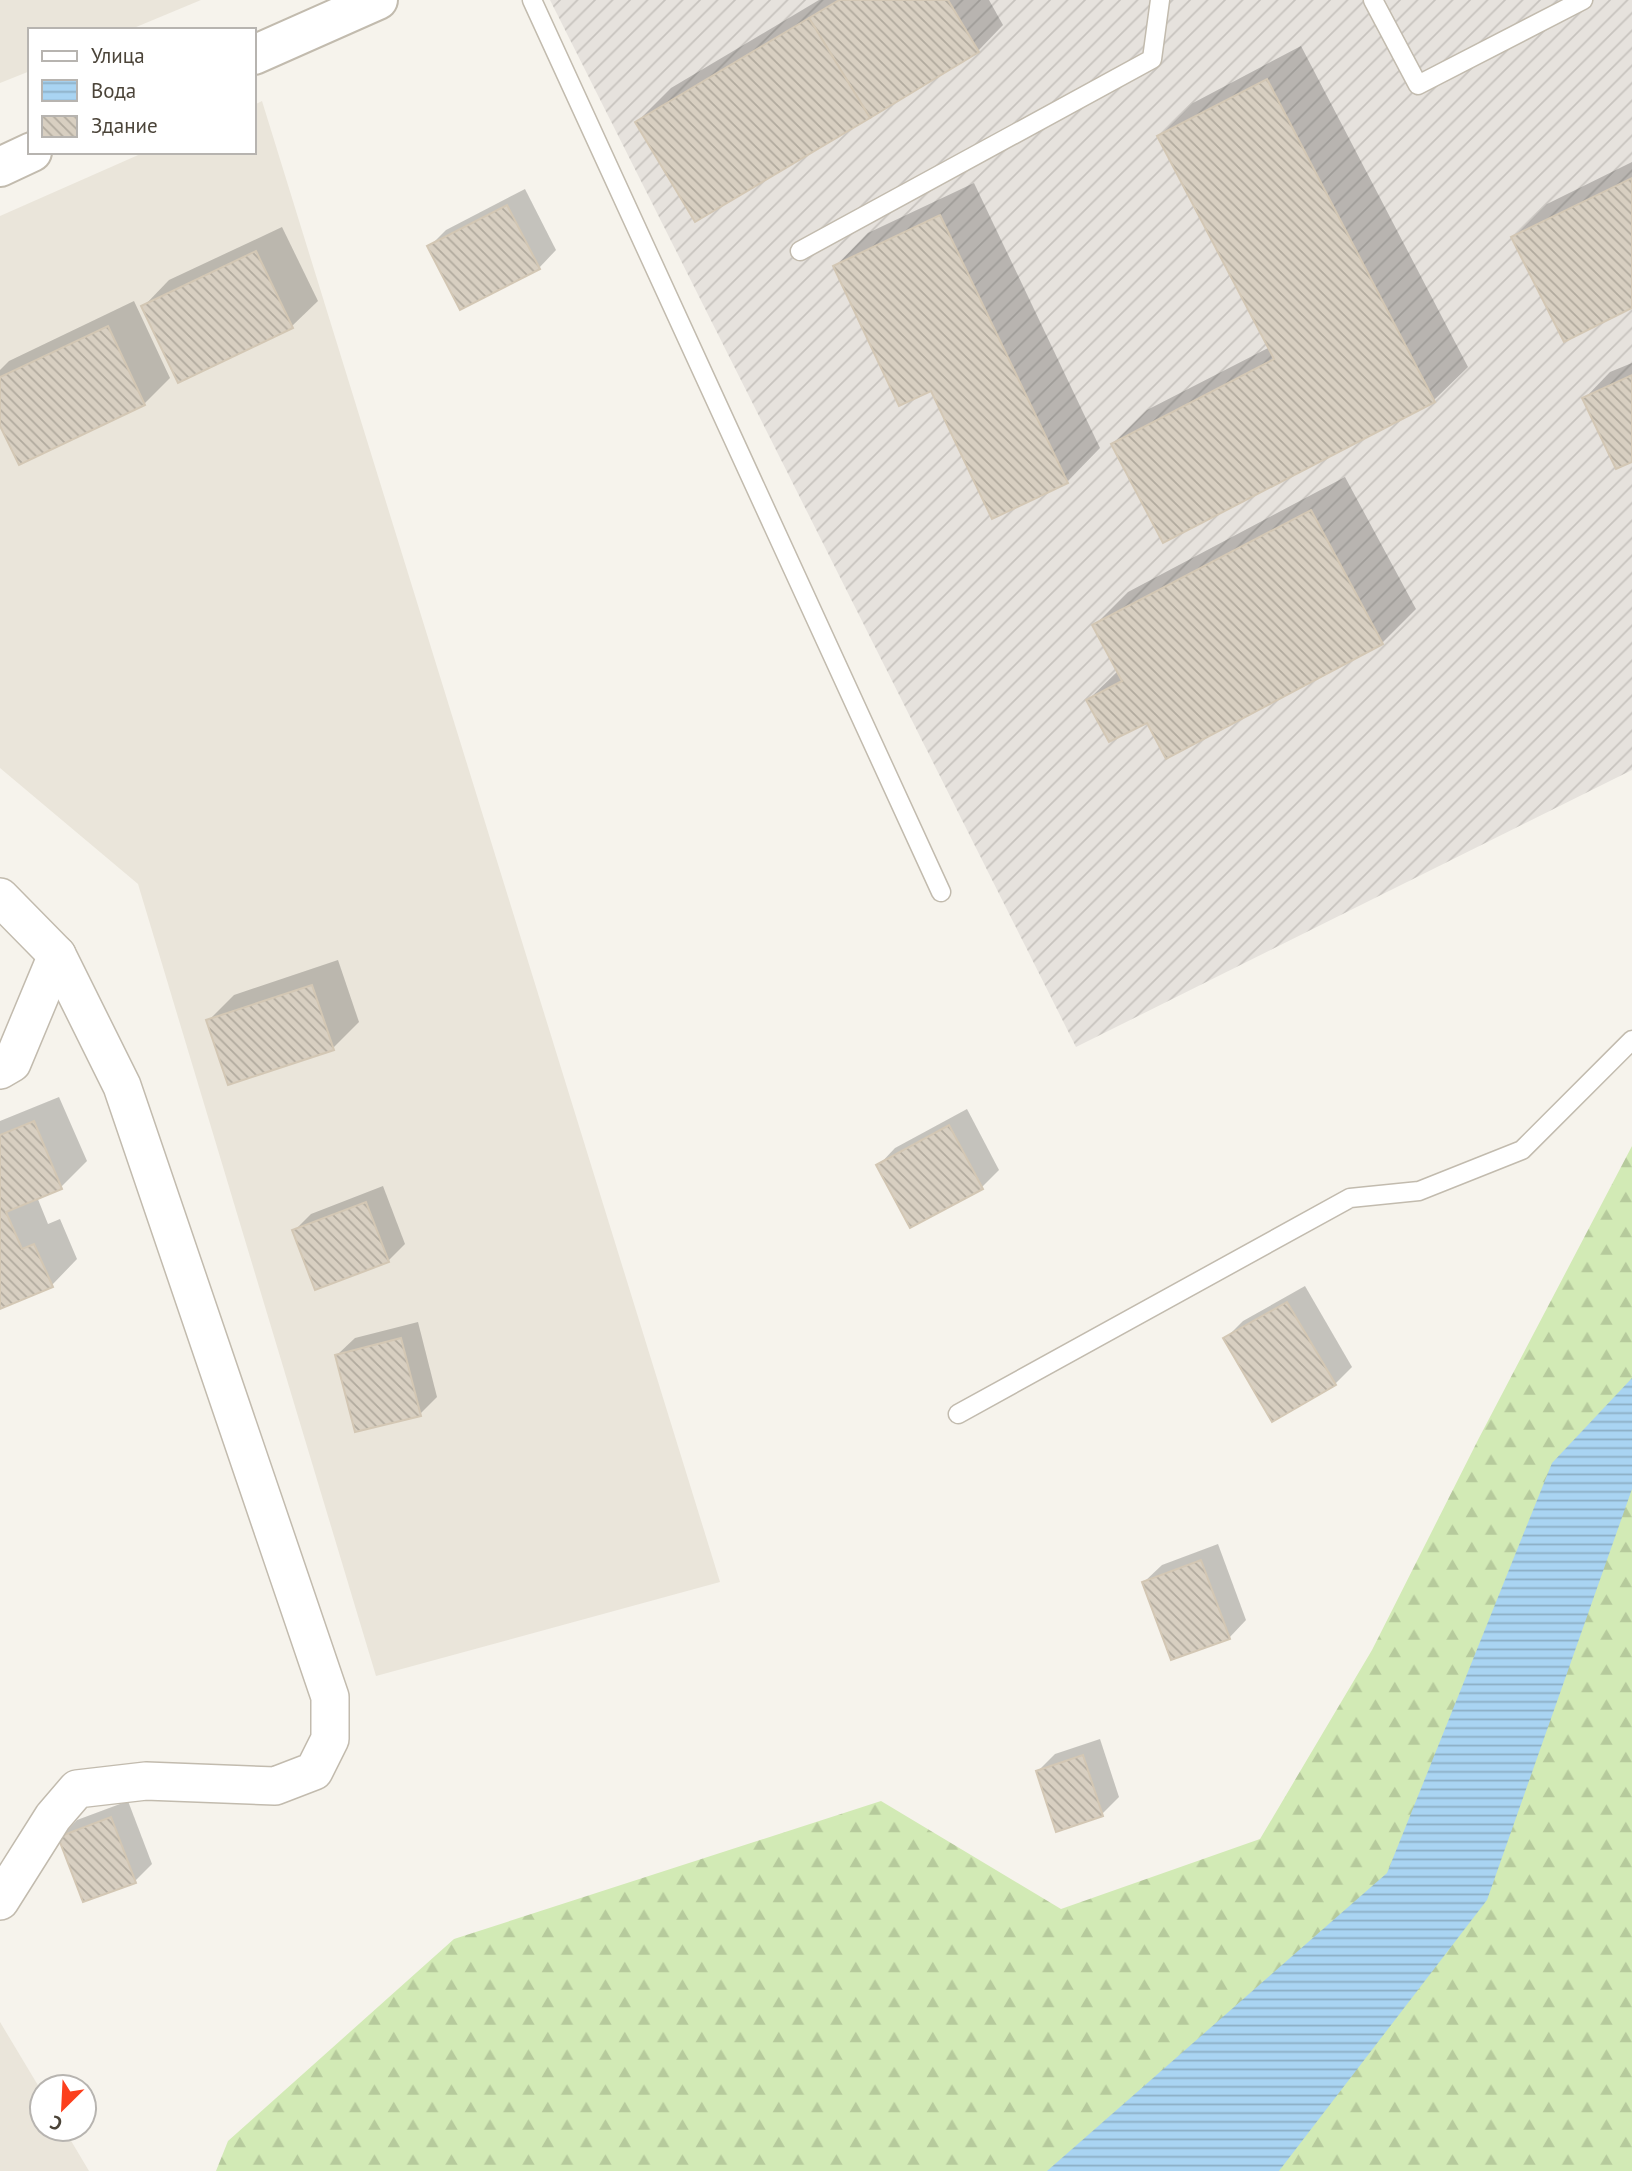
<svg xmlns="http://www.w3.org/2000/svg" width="1632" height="2171" font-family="'PT Sans',sans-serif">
  <defs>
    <pattern id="industrial-furrows" width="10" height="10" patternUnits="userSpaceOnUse" patternTransform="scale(1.75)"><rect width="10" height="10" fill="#e6e2dd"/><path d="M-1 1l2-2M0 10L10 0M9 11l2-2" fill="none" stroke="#c7c3be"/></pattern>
    <pattern id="forest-firs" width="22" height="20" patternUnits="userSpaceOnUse" patternTransform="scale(1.75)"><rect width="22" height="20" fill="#d2eab5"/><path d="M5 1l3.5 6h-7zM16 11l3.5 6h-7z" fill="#b6ca9c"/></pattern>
    <pattern id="water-rules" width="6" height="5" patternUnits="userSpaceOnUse" patternTransform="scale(1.75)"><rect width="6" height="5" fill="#a9d4f2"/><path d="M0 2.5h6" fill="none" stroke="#8caec5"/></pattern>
    <pattern id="building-back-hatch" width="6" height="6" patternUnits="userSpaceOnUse" patternTransform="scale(1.75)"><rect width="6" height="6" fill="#d8cfc1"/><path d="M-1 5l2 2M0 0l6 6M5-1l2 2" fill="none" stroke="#b1aa9e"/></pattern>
  </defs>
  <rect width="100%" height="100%" fill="#f6f3ec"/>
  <g fill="#eae5da">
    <path d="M0,0h201l-72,30h-99v41l-30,12z"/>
    <path d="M262,101l458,1481 -344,94 -238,-792 -138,-116v-552l145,-64h109v-47z"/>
    <path d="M0,2022l42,70v37h22l25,42h-89z"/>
  </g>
  <path fill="url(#industrial-furrows)" d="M550,0h1082v770l-556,277z"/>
  <path fill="url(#forest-firs)" d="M1632,1146v1025h-1416l12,-30 226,-202 427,-138 180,108 199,-70 112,-189 107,-212z"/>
  <path fill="url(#water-rules)" d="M1632,1378v111l-145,411 -208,271h-232l340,-298 165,-410z"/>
  <g fill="#0003">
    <path d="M819,0h170l14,25 -25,26 -341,71 34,-34z"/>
    <path d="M1301,46l167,321 -34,33 -321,44 34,-34 123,-63 -110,-211 33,-33z"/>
    <path d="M1632,162v144l-118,-69 33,-33z"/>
    <path d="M974,183l126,265 -33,34 -136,-93 -96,-122 33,-34z"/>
    <path d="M525,189l31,61 -17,18 -110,-21 17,-17z"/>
    <path d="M282,227l36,74 -26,25 -148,-20 25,-26z"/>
    <path d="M134,301l36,77 -26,26 -144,18v-52l9,-9z"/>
    <path d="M1632,363v97l-47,-62 25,-26z"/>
    <path d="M1345,477l71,132 -34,34 -234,77 -60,-20 31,-30 -24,-45 33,-33z"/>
    <path d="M338,960l21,62 -26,26 -125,-27 26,-26z"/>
    <path d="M59,1097l28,64 -26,26 -24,10 11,27 12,-5 17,40 -25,26 -52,19v-183z"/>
    <path d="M967,1109l32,61 -17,17 -104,-21 17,-18z"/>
    <path d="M383,1186l22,58 -17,17 -94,-30 17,-17z"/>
    <path d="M1305,1286l47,81 -17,17 -110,-45 18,-18z"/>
    <path d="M418,1322l19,75 -17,17 -83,-59 18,-17z"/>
    <path d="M1218,1544l28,76 -17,18 -85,-56 18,-17z"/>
    <path d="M1100,1739l19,58 -17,17 -64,-43 17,-17z"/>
    <path d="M128,1801l24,63 -17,17 -75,-43 17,-18z"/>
  </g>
  <g fill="url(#building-back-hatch)" stroke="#d3c7b4" stroke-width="2">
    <path d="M839,0h109l31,52 -109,66 -61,-100z"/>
    <path d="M809,18l61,100 -175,104 -60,-100z"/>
    <path d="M1267,79l168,323 -272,141 -52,-99 163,-85 -117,-223z"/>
    <path d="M1632,178v130l-68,34 -53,-105z"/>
    <path d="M507,205l33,64 -80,41 -33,-64z"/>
    <path d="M940,215l128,268 -76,36 -61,-128 -32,15 -66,-140z"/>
    <path d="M256,251l37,77 -115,55 -37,-77z"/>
    <path d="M108,326l37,79 -126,60 -19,-39v-49z"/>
    <path d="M1632,375v87l-16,7 -34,-71z"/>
    <path d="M1311,510l72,134 -217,115 -19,-36 -38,19 -23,-42 36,-19 -30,-56z"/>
    <path d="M312,985l22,65 -106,35 -22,-65z"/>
    <path d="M34,1121l28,68 -56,23 16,37 12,-5 19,43 -53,22v-174z"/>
    <path d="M949,1125l34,64 -73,39 -34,-63z"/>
    <path d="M366,1202l23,60 -74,28 -23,-60z"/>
    <path d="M1287,1302l49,83 -64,37 -49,-84z"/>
    <path d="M401,1338l20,78 -66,16 -20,-77z"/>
    <path d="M1201,1560l29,79 -59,21 -29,-78z"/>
    <path d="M1083,1755l20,61 -47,16 -20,-61z"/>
    <path d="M111,1817l25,66 -53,19 -25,-65z"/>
  </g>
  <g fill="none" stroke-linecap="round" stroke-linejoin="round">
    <defs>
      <g id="service">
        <path d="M532,0l409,892"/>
        <path d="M1373,0l45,85 165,-85"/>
        <path d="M800,251l352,-192 8,-59"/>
        <path d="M958,1414l392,-216 69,-7 103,-41 110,-110"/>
      </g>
      <g id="minor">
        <path d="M0,897l57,58 65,131 208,611v42l-16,32 -39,15 -129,-5 -69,8 -24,28 -53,84"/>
        <path d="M0,1070l12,-7 45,-108"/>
      </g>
      <g id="tertiary">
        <path d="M254,55l124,-55"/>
        <path d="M0,167l32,-15"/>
      </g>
    </defs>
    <use href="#service" stroke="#c2bbae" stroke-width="21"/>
    <use href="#minor" stroke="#c2bbae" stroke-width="40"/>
    <use href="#tertiary" stroke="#c2bbae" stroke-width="42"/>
    <use href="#service" stroke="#fff" stroke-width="18"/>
    <use href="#minor" stroke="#fff" stroke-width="37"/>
    <use href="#tertiary" stroke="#fff" stroke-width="38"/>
  </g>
  <rect x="28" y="28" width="228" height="126" fill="#ffffff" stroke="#b7b4b0" stroke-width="2"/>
  <rect x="42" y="51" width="35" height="10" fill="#ffffff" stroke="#b7b4b0" stroke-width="2"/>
  <text x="91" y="63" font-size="21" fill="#4b4439">Улица</text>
  <rect x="42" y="80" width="35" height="21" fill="url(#water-rules)" stroke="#b7b4b0" stroke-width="2"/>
  <text x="91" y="98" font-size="21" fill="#4b4439">Вода</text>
  <rect x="42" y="116" width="35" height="21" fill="url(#building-back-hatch)" stroke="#b7b4b0" stroke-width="2"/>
  <text x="91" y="133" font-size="21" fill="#4b4439">Здание</text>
  <g transform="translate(63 2108) rotate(204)"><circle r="33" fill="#ffffff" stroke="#b7b4b0" stroke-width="2"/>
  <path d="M0-5L12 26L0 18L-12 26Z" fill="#fc3f1d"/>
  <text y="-10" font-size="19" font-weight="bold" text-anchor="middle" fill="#4b4439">С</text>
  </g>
</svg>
